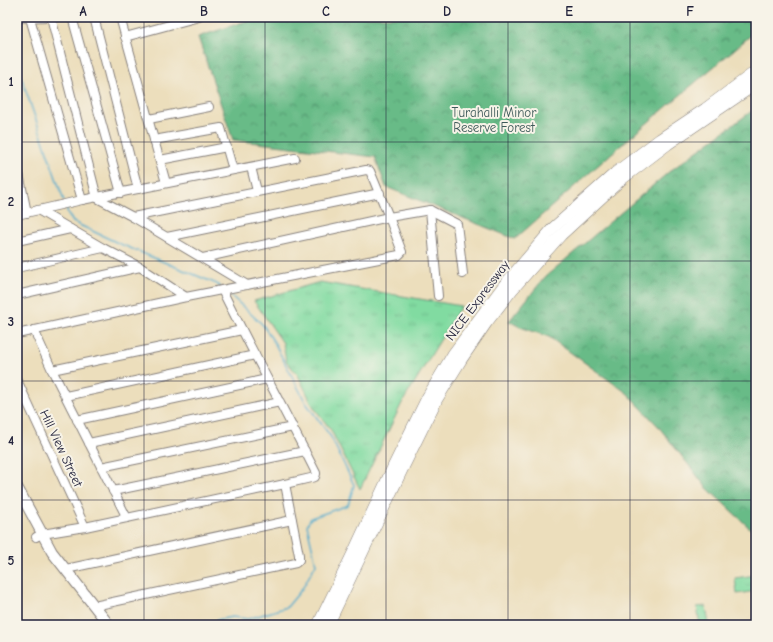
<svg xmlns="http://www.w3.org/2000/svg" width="773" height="642" font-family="'Comic Neue',sans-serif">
  <defs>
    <pattern id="grass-tufts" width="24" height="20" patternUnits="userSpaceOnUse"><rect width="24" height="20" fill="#81dba1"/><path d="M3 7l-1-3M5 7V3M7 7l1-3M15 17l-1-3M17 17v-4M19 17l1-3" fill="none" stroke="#6fbc8c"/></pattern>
    <pattern id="forest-crowns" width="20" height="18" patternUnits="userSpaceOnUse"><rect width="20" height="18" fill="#68bb87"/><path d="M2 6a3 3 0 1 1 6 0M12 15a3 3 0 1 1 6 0" fill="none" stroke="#559870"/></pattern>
  </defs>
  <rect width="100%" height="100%" fill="#f7f3e8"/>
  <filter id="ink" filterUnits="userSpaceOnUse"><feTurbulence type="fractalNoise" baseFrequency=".025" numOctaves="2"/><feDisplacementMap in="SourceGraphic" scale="8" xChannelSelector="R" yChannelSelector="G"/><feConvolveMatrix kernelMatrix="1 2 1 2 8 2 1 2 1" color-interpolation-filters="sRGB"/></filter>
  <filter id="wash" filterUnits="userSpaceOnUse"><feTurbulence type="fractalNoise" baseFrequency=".012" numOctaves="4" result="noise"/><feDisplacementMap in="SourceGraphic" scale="16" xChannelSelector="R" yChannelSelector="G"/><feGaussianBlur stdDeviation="0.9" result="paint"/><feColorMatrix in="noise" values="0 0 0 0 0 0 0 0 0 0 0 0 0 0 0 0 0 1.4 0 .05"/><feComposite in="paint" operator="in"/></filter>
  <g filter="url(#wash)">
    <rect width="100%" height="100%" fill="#ecdebc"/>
    <g fill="url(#grass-tufts)" stroke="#527e6e">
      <path d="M320,282l141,24 -59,97 -42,86 -29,-59 -18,-24 -15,-31 -12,-14 -3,-18 -29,-42z"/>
      <path d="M756,575v16l-19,3 -2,-16z"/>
      <path d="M706,606l3,19h-9l-3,-18z"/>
    </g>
    <g fill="url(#forest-crowns)" stroke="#456e61">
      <path d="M258,17h498v14l-144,122 -97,86 -129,-52 -11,-30 -142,-17 -35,-103z"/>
      <path d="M756,108v426l-50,-47 -48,-61 -31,-33 -78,-56 -29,-10 -11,-6 36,-44 125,-106z"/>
    </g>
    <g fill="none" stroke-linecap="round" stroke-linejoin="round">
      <g stroke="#50acce" stroke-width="1.5">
        <path d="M17,65l47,136"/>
        <path d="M66,206l2,8 5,8 45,21 99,41 3,3"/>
        <path d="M213,625l4,-5 15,-3 16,2 39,-12 15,-18 14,-25 -9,-39 4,-7 37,-13 6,-20 -23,-48 -25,-34 -31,-59 -12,-19 -34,-31"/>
      </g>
    </g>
  </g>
  <g filter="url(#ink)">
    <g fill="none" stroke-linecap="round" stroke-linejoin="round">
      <defs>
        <g id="minor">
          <path d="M51,17l46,181 36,19 114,68"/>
          <path d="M72,17l49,176"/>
          <path d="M94,17l44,172"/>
          <path d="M120,17l46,166"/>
          <path d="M17,18l29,-1"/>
          <path d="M30,18l52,182"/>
          <path d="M125,37l74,-20"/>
          <path d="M149,119l60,-12"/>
          <path d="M154,140l67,-12 12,42"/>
          <path d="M160,160l67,-13"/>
          <path d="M17,164l10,49"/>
          <path d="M251,167l6,24"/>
          <path d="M38,210l65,38 37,19 46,30"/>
          <path d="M430,210l8,86"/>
          <path d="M17,215l65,-15 213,-42"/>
          <path d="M167,237l213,-44"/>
          <path d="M17,241l53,-12"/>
          <path d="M203,258l186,-41 41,-7 27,14 6,50"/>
          <path d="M17,268l86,-20"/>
          <path d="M17,295l123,-28"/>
          <path d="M34,330l18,40 75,148"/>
          <path d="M17,334l169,-37 213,-42 3,-3 -13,-35 -19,-46 -4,-1 -233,47"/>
          <path d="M52,370l190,-40"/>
          <path d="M17,380l68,147"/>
          <path d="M66,396l189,-41"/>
          <path d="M77,420l190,-41"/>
          <path d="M89,443l191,-41"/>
          <path d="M101,467l192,-40"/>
          <path d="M113,491l192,-40"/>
          <path d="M36,537l6,-3 43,-7 200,-43 30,-7 1,-3v-1c-31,-62 -64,-122 -94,-183"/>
          <path d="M66,569l226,-49"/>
          <path d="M94,606l202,-43 3,-3v-5l-14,-71"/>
        </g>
        <path id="major" d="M17,487l35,65 57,73"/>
        <g id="highway">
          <path d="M318,625l37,-76 38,-82 35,-71 25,-42 51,-69 49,-57 62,-55 45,-34 45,-30 51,-38"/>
          <path d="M328,625l74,-155 35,-71 24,-39 26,-38 25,-32 49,-55 61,-56 46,-35 88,-60"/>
        </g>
      </defs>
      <use href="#minor" stroke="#87807c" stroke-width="10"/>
      <use href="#major" stroke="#87807c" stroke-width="12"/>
      <use href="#highway" stroke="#87807c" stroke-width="12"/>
      <use href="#minor" stroke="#fff" stroke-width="8"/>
      <use href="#major" stroke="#fff" stroke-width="10"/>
      <use href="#highway" stroke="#fff" stroke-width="11"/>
    </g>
  </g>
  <path fill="none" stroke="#22223b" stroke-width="1" stroke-opacity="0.55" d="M144,17v608M265,17v608M386,17v608M508,17v608M630,17v608M17,142h739M17,261h739M17,381h739M17,500h739"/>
  <g text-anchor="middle" stroke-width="4" stroke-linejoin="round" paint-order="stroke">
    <g font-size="13" fill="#3e5a5a" stroke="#f7f3e8">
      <text x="494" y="117">Turahalli Minor<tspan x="494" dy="15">Reserve Forest</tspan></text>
    </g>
    <g font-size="13" fill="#22223b" stroke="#f7f3e8">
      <text transform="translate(477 300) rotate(-53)" y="5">NICE Expressway</text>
      <text transform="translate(62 448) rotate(65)" y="5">Hill View Street</text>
    </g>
  </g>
  <rect width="773" height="642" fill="none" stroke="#f7f3e8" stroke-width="44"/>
  <rect x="22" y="22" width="729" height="598" fill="none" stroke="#22223b" stroke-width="1.5"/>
  <g font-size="13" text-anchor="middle" font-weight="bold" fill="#22223b">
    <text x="83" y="16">A</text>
    <text x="204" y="16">B</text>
    <text x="326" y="16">C</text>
    <text x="447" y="16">D</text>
    <text x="569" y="16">E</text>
    <text x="690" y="16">F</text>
    <text x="11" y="86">1</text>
    <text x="11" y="206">2</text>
    <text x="11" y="326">3</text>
    <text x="11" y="445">4</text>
    <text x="11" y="565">5</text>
  </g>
</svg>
